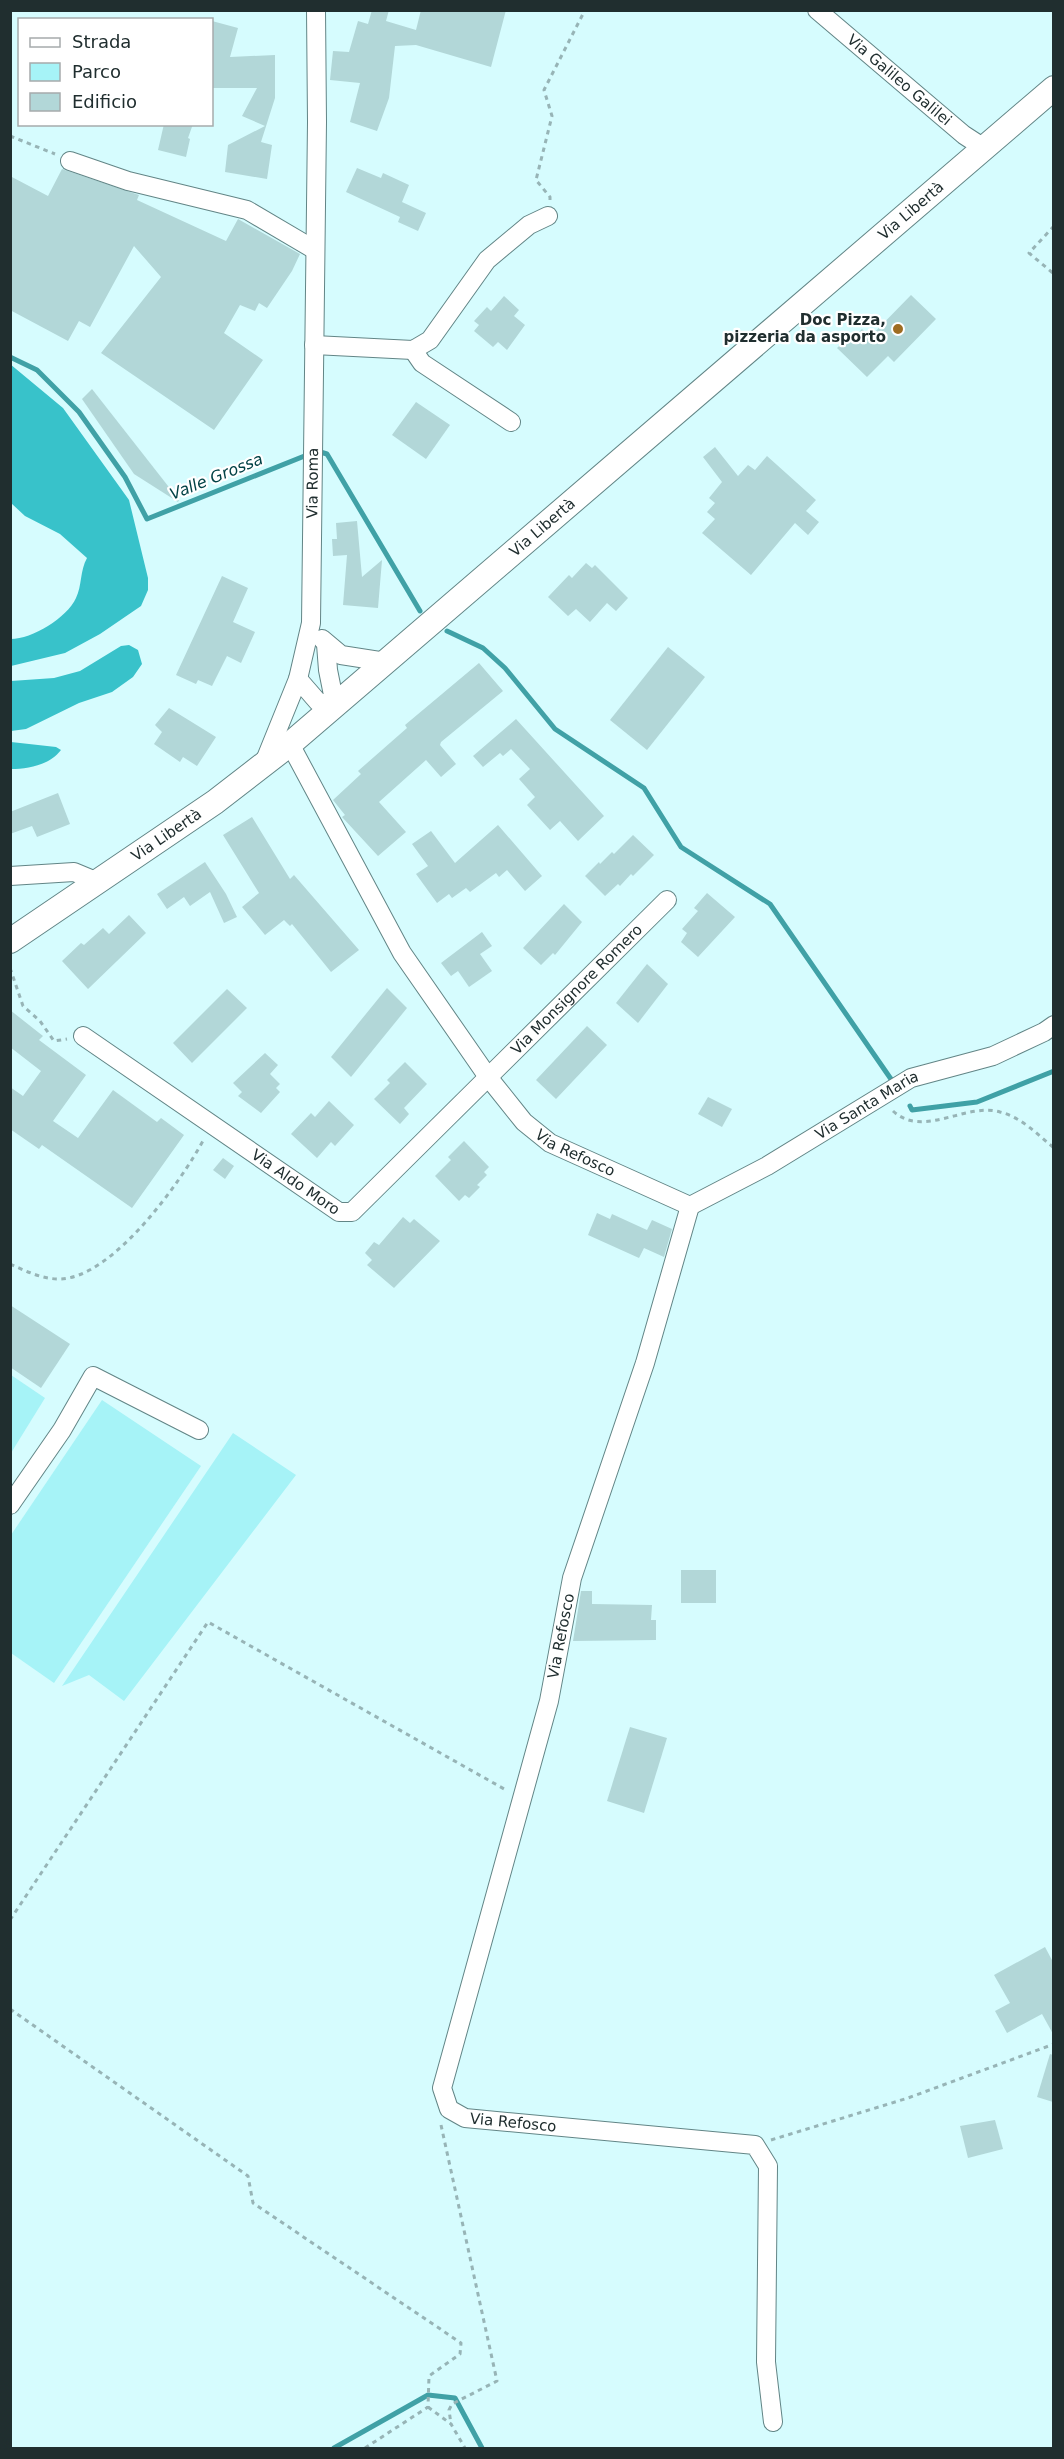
<svg xmlns="http://www.w3.org/2000/svg" width="1064" height="2459" font-family="'DejaVu Sans',sans-serif">
  <rect width="100%" height="100%" fill="#d6fcfe"/>
  <g fill="#a6f3f7">
    <path d="M11,1375l34,23 -34,55z"/>
    <path d="M102,1400l99,66 -147,217 -43,-30v-118z"/>
    <path d="M233,1433l63,42 -172,226 -35,-26 -27,11z"/>
  </g>
  <g fill="#38c2ca">
    <path d="M10,364l53,44 66,92 19,78v12l-7,16 -41,28 -35,19 -54,13v-27c21,0 56,-21 65,-41 6,-12 4,-28 11,-40l-27,-24 -35,-18 -14,-13z"/>
    <path d="M129,645l9,5 4,14 -9,13 -21,15 -33,11 -53,26 -15,2v-50l43,-3 26,-7 41,-25z"/>
    <path d="M11,742l45,5 5,3c-11,15 -33,19 -50,19z"/>
  </g>
  <g fill="none" stroke-linecap="round" stroke-linejoin="round">
    <g stroke="#40a1a6" stroke-width="5">
      <path d="M10,357l27,13 42,42 46,65 22,42 170,-68 10,3 93,157"/>
      <path d="M447,631l36,17 22,20 50,61 89,59 37,59 89,57 123,178"/>
      <path d="M910,1106l2,4 65,-8 77,-31"/>
      <path d="M334,2448l94,-53 27,3 27,50"/>
    </g>
  </g>
  <g fill="#b2d7d8">
    <path d="M372,10h17l-3,11 30,9 5,-20h85l-15,57 -75,-22 -21,1 -6,52 -12,33 -27,-9 10,-39 -30,-3 3,-29 16,1 9,-31 10,3z"/>
    <path d="M212,21l26,7 -8,29 45,-2v43l-14,44 11,3 -5,34 -42,-7 3,-27 37,-19 -23,-10 15,-28h-45z"/>
    <path d="M164,124h29l-5,14 2,1 -4,18 -28,-7z"/>
    <path d="M357,168l24,10 2,-5 26,12 -7,17 24,11 -8,18 -20,-9 2,-5 -54,-25z"/>
    <path d="M62,169l77,26 -2,5 89,41 12,-22 62,35 -8,17 -25,37 -8,-5 -4,8 -15,-6 -16,28 39,27 -49,70 -113,-77 60,-76 -27,-31 -44,81 -11,-6 -11,20 -58,-31v-134l38,20z"/>
    <path d="M911,295l25,24 -42,43 -6,-6 -21,21 -30,-29 13,-12 3,2 9,-9 8,8z"/>
    <path d="M504,296l15,14 -5,6 11,9 -18,25 -9,-8 -5,5 -19,-16 5,-6 -5,-4 13,-14 4,4z"/>
    <path d="M92,389l87,111 -1,2 -44,-28 -52,-75z"/>
    <path d="M416,402l34,23 -24,34 -34,-24z"/>
    <path d="M715,447l23,29 10,-11 7,5 12,-14 49,44 -10,11 13,11 -11,13 -13,-12 -44,52 -49,-42 13,-14 -8,-7 8,-9 -6,-5 13,-16 -19,-25z"/>
    <path d="M357,521l5,56 20,-17 -4,48 -35,-3 4,-50 -14,1 -1,-17h5l-1,-16z"/>
    <path d="M586,563l6,5 3,-3 33,33 -12,13 -9,-8 -17,19 -14,-13 -8,7 -20,-19 21,-22 3,3z"/>
    <path d="M222,576l26,12 -15,34 22,10 -14,31 -14,-7 -15,30 -14,-6 -2,4 -20,-9z"/>
    <path d="M668,647l37,30 -58,73 -37,-30z"/>
    <path d="M479,663l24,28 -62,51 -1,3 16,19 -15,13 -15,-17 -47,42 27,30 -28,24 -36,-39 3,-2 -12,-15 28,-26 -3,-3 49,-43 -2,-3z"/>
    <path d="M169,708l47,29 -19,29 -14,-9 -3,5 -26,-18 8,-12 -7,-7z"/>
    <path d="M516,719l88,97 -26,25 -18,-20 -10,9 -23,-25 8,-8 -16,-18 11,-10 -19,-20 -8,7 -3,-3 -17,14 -10,-11z"/>
    <path d="M58,793l12,31 -33,13 -5,-11 -22,8v-22z"/>
    <path d="M252,817l38,62 4,-4 65,75 -28,22 -39,-48 -2,2 -6,-6 -19,15 -23,-28 17,-14 -36,-58z"/>
    <path d="M498,825l44,51 -17,15 -18,-21 -8,7 -3,-4 -26,19 -4,-4 -14,10 -3,-4 -12,9 -21,-29 12,-8 -16,-22 19,-13 24,32z"/>
    <path d="M633,835l21,20 -21,21 -2,-2 -11,12 -2,-2 -13,12 -20,-20 14,-14 1,2 12,-12 2,2z"/>
    <path d="M205,862l21,32 11,23 -13,6 -14,-31 -20,14 -6,-9 -17,12 -10,-15z"/>
    <path d="M707,893l28,24 -37,40 -17,-15 6,-9 -5,-4 16,-18 -4,-3z"/>
    <path d="M564,904l18,18 -27,33 -2,-2 -12,12 -18,-17z"/>
    <path d="M129,915l17,18 -58,56 -26,-28 19,-18 3,2 19,-17 6,6z"/>
    <path d="M482,932l10,14 -12,8 12,17 -23,16 -11,-16 -7,5 -10,-13z"/>
    <path d="M647,964l21,20 -30,39 -22,-20z"/>
    <path d="M387,988l20,20 -56,69 -20,-20z"/>
    <path d="M227,989l20,19 -55,55 -19,-20z"/>
    <path d="M10,1010l33,26 -4,4 47,35 -33,46 25,17 35,-48 44,32 4,-4 23,17 -52,73 -90,-63 -3,4 -29,-20v-42l13,9 18,-25 -31,-24z"/>
    <path d="M587,1026l20,19 -51,54 -20,-19z"/>
    <path d="M265,1053l13,12 -8,9 10,10 -4,4 4,4 -19,21 -23,-17 4,-4 -9,-9z"/>
    <path d="M405,1062l22,22 -23,24 5,6 -9,10 -26,-25 16,-16 -3,-3z"/>
    <path d="M708,1097l24,12 -10,18 -24,-13z"/>
    <path d="M329,1101l25,24 -19,21 -4,-4 -14,16 -26,-24 20,-21 4,4z"/>
    <path d="M464,1141l25,26 -5,5 3,3 -10,10 3,2 -11,11 -4,-3 -6,6 -24,-25 16,-16 -3,-3z"/>
    <path d="M223,1158l11,8 -9,13 -12,-9z"/>
    <path d="M597,1213l13,6 2,-5 35,16 5,-10 20,9 -8,28 -20,-9 -5,10 -51,-23z"/>
    <path d="M403,1217l7,6 4,-4 26,22 -46,47 -27,-23 5,-5 -7,-7 9,-11 5,3z"/>
    <path d="M10,1305l60,39 -29,44 -31,-21z"/>
    <rect x="681" y="1570" width="35" height="33"/>
    <path d="M581,1591h11v13l60,1 -1,15h5v20l-83,1z"/>
    <path d="M630,1727l37,11 -23,75 -37,-12z"/>
    <path d="M1045,1947l8,15v72l-11,-20 -35,19 -12,-22 15,-8 -16,-28z"/>
    <path d="M1050,2054l3,1v47l-16,-5z"/>
    <path d="M995,2120l8,29 -35,9 -8,-32z"/>
  </g>
  <g fill="none" stroke-linecap="round" stroke-linejoin="round">
    <defs>
      <g id="minor">
        <path id="s1" d="M817,10l147,125 20,13"/>
        <path d="M70,161l58,20 119,29 68,40"/>
        <path d="M314,345l99,5 17,-10 57,-80 42,-35 19,-9"/>
        <path d="M413,350l9,13 89,59"/>
        <path d="M322,639l19,16 45,7"/>
        <path d="M298,679l20,23 17,3 -7,-35 -2,-26"/>
        <path id="s2" d="M290,744l112,209 86,124 36,45 26,21 140,63"/>
        <path id="s3" d="M264,763l34,-84 13,-56 6,-501 -1,-112"/>
        <path d="M10,876l64,-4 24,10"/>
        <path id="s4" d="M83,1036l256,176h13l315,-312"/>
        <path id="s5" d="M690,1206l-45,157 -73,215 -23,123 -107,387 7,21 16,9 290,27 13,21 -2,196 7,60"/>
        <path id="s6" d="M690,1206l77,-40 144,-88 82,-22 51,-24 10,-7"/>
        <path d="M10,1505l52,-75 31,-54 106,54"/>
      </g>
      <g id="major">
        <path id="s7" d="M10,941l205,-139 75,-58 764,-656"/>
      </g>
    </defs>
    <use href="#minor" stroke="#628586" stroke-width="20"/>
    <use href="#major" stroke="#628586" stroke-width="26"/>
    <g stroke="#97b4b6" stroke-width="3" stroke-dasharray="4.5 4.5" stroke-linecap="butt">
      <path d="M10,136l45,18"/>
      <path d="M550,200v-3l-14,-17 16,-64 -8,-26 41,-80"/>
      <path d="M1054,226l-25,27 25,21"/>
      <path d="M10,968l13,38 17,15 14,20 13,-2"/>
      <path d="M893,1111c30,28 73,-9 107,1 21,5 37,22 54,36"/>
      <path d="M10,1264c16,7 31,15 49,15 53,0 122,-97 145,-140"/>
      <path d="M10,1920l198,-298 298,168"/>
      <path d="M10,2009l238,167 5,27 208,140 -1,11 -31,22 -1,31"/>
      <path d="M441,2125l56,256 -45,23 -3,6 2,14"/>
      <path d="M771,2140l137,-42 146,-54"/>
      <path d="M428,2407l23,17 14,24"/>
      <path d="M365,2448l63,-41"/>
    </g>
    <use href="#minor" stroke="#fff" stroke-width="18"/>
    <use href="#major" stroke="#fff" stroke-width="24"/>
  </g>
  <circle fill="#9e6c22" stroke="#fff" stroke-width="2" cx="898" cy="329" r="6"/>
  <g text-anchor="middle" stroke-width="4.5" stroke-linejoin="round" paint-order="stroke">
    <g font-size="15" fill="#202e2f" stroke="#fff">
      <text dy="5" stroke="none"><textPath href="#s1" startOffset="108">Via Galileo Galilei</textPath></text>
      <text dy="5" stroke="none"><textPath href="#s7" startOffset="1161">Via Libertà</textPath></text>
      <text dy="5" stroke="none"><textPath href="#s3" startOffset="288">Via Roma</textPath></text>
      <text dy="5" stroke="none"><textPath href="#s7" startOffset="675">Via Libertà</textPath></text>
      <text dy="5" stroke="none"><textPath href="#s7" startOffset="189">Via Libertà</textPath></text>
      <text dy="5" stroke="none"><textPath href="#s4" startOffset="640">Via Monsignore Romero</textPath></text>
      <text dy="5" stroke="none"><textPath href="#s6" startOffset="204">Via Santa Maria</textPath></text>
      <text dy="5" stroke="none"><textPath href="#s2" startOffset="506">Via Refosco</textPath></text>
      <text dy="5" stroke="none"><textPath href="#s4" startOffset="258">Via Aldo Moro</textPath></text>
      <text transform="translate(561 1636) rotate(-79)" y="5">Via Refosco</text>
      <text dy="5" stroke="none"><textPath href="#s5" startOffset="1006">Via Refosco</textPath></text>
    </g>
    <g font-size="15" font-weight="bold" fill="#202e2f" stroke="#fff" text-anchor="end">
      <text x="886" y="325">Doc Pizza,<tspan x="886" dy="17">pizzeria da asporto</tspan></text>
    </g>
    <g font-size="16" font-style="italic" fill="#014145" stroke="#fff">
      <text transform="translate(216 476) rotate(-22)" y="6">Valle Grossa</text>
    </g>
  </g>
  <rect width="1064" height="2459" fill="none" stroke="#202e2f" stroke-width="24"/>
  <rect x="18" y="18" width="195" height="108" fill="#ffffff" stroke="#a6abac" stroke-width="1.5"/>
  <rect x="30" y="38" width="30" height="9" fill="#ffffff" stroke="#a6abac" stroke-width="1.5"/>
  <text x="72" y="48" font-size="18" fill="#202e2f">Strada</text>
  <rect x="30" y="63" width="30" height="18" fill="#a6f3f7" stroke="#a6abac" stroke-width="1.5"/>
  <text x="72" y="78" font-size="18" fill="#202e2f">Parco</text>
  <rect x="30" y="93" width="30" height="18" fill="#b2d7d8" stroke="#a6abac" stroke-width="1.5"/>
  <text x="72" y="108" font-size="18" fill="#202e2f">Edificio</text>
</svg>
